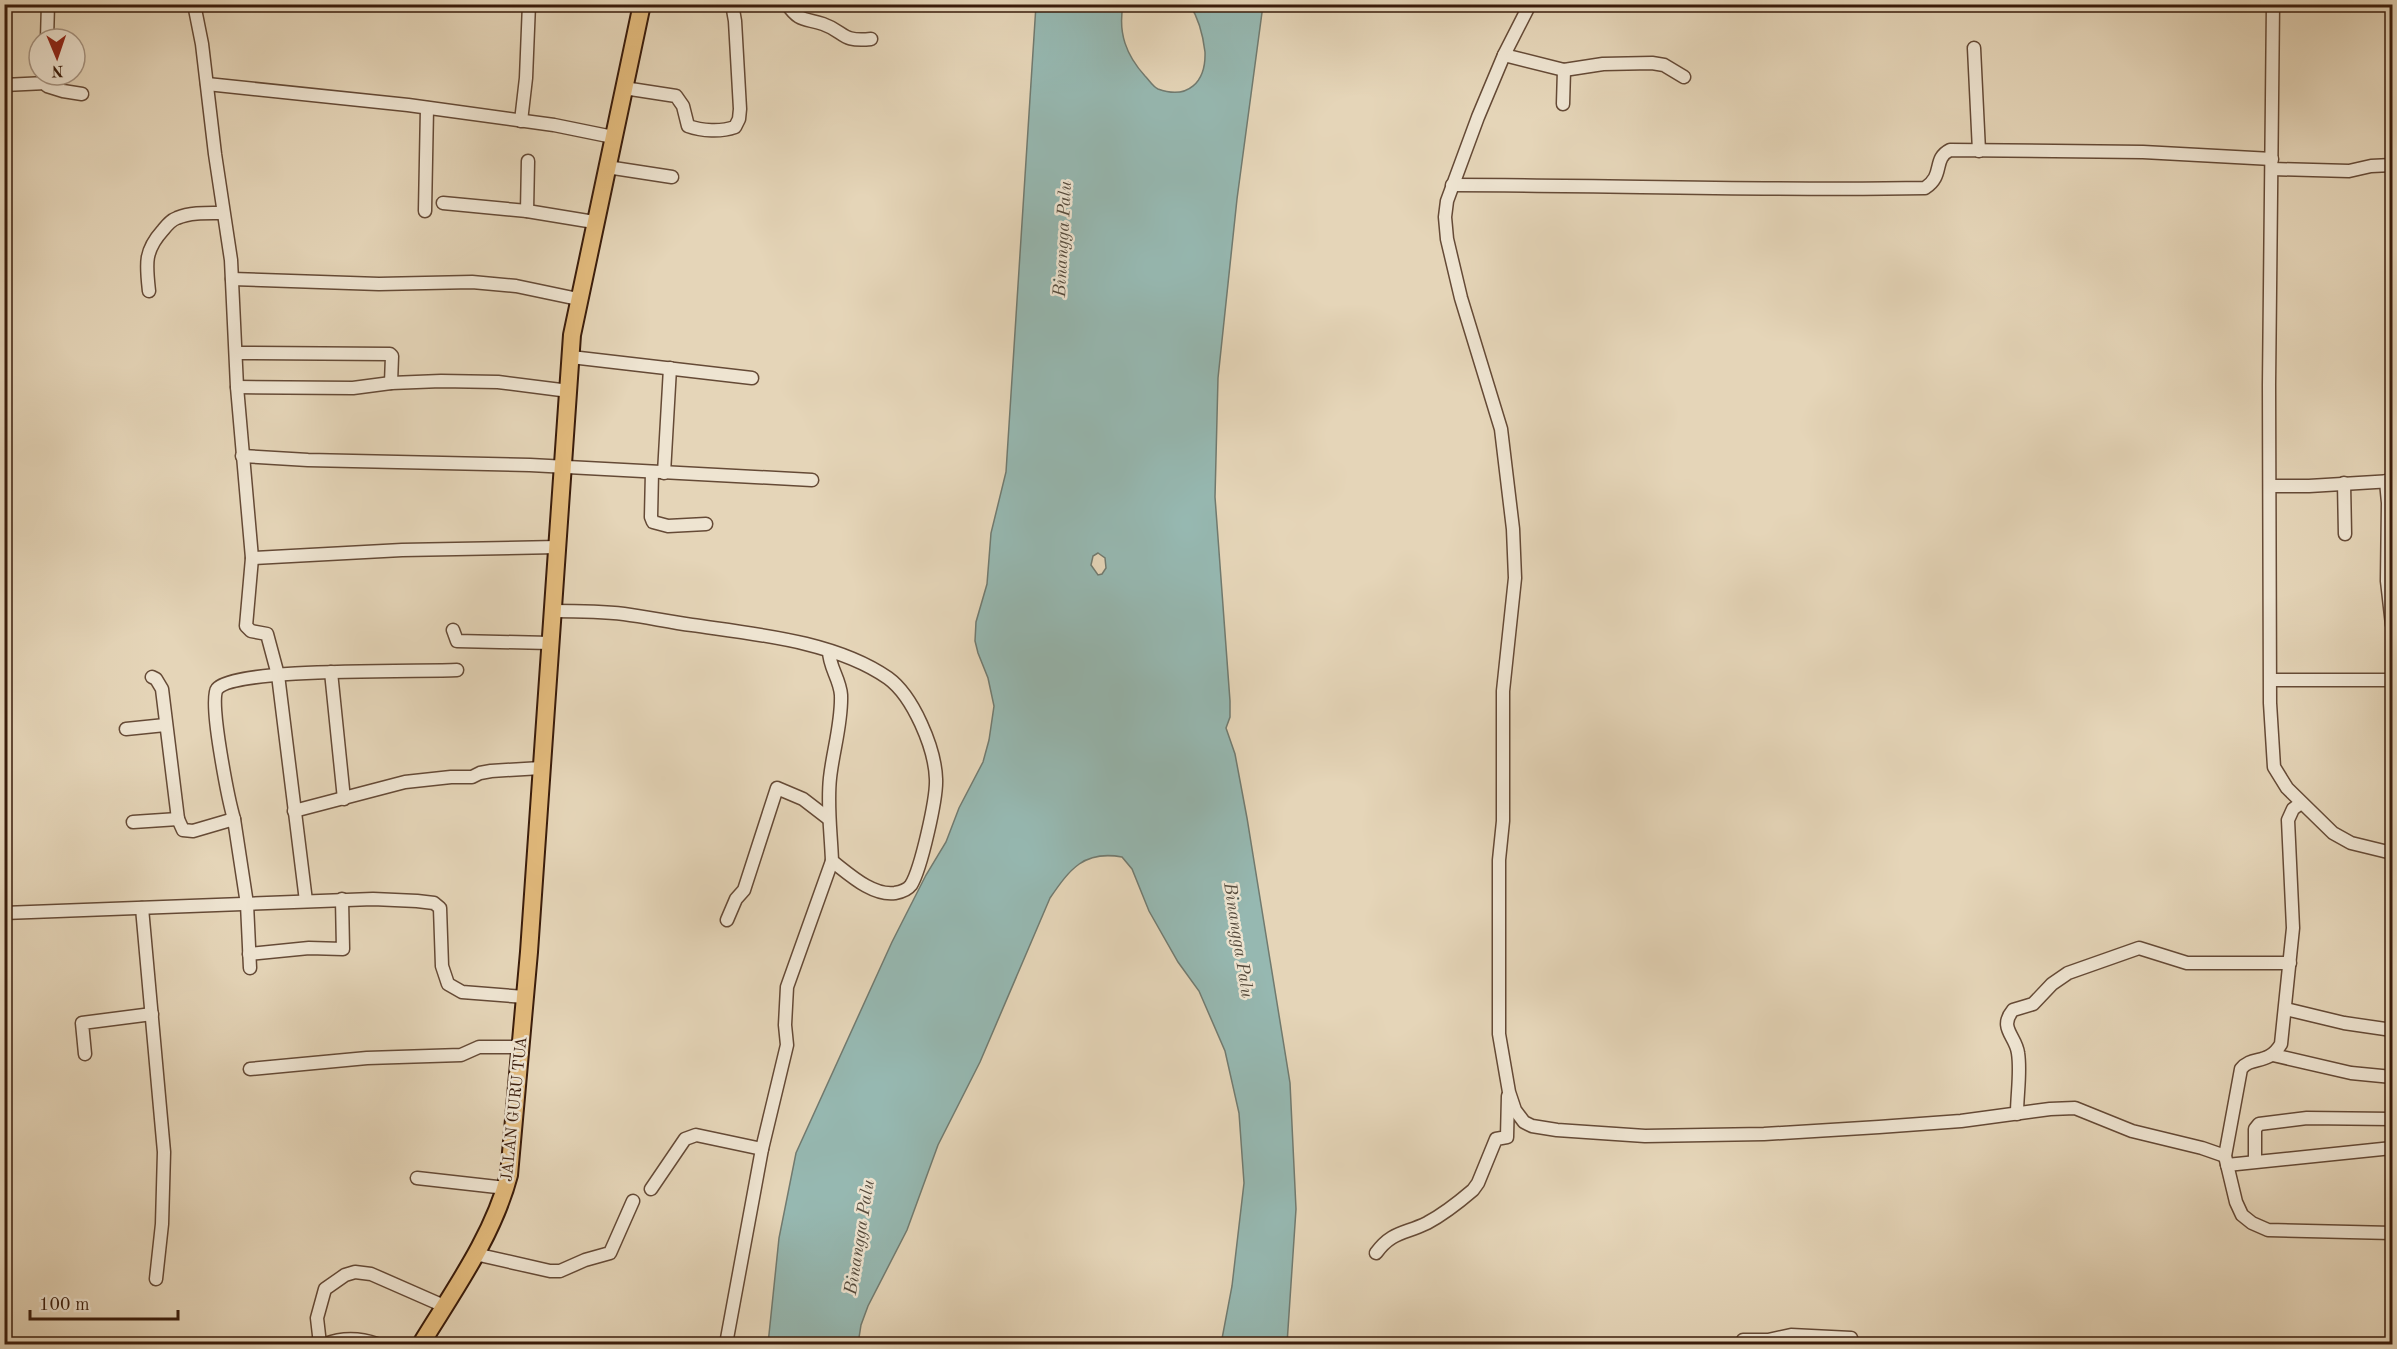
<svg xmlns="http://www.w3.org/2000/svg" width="2397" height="1349" font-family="'Old Standard TT',serif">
  <rect width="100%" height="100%" fill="#e5d5b8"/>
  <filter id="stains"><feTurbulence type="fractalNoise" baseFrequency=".00333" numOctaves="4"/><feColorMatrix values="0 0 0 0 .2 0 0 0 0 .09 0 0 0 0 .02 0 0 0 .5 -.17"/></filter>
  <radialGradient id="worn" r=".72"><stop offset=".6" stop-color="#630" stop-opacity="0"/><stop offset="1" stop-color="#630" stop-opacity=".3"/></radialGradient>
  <path fill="#96b8b1" stroke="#717a6f" stroke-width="1.5" fill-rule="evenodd" d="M1036,5h87c-5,28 3,50 22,71 4,4 8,11 13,13 30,11 48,-7 47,-37 -2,-17 -6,-33 -15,-47h73l-26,194 -19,179 -3,119 15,204v16l-4,11 9,26 12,64 43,265 6,126 -9,135h-66l11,-58 12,-103 -5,-70 -14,-62 -26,-60 -21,-29 -29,-51 -17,-42 -10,-12c-38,-7 -52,12 -72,41l-70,164 -42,83 -31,85 -39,76 -7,19 -3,19h-90l11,-106 17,-85 96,-211 34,-67 20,-33 13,-34 24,-46 6,-22 5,-34 -6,-28 -10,-25 -3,-12 1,-19 11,-38 4,-51 15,-61zM1098,553l7,5 1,10 -4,6 -4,1 -7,-10 2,-9z"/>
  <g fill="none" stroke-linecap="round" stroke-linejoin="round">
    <defs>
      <g id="minor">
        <path d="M194,4l8,40 13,110 16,106 6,127 15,171 -6,68 5,5 16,3 11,41 28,226"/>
        <path d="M787,4c12,18 18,14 36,20 23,8 17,18 48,15"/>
        <path d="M1530,4l-26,51 -26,62 -31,84 -2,16 2,22 14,59 40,131 12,100 2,49 -12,113v130l-4,39v174l10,58 6,18 9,12 8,4 25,4 88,6 119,-2 115,-7 82,-6 89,-12 25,-1 57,23 70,17 23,8"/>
        <path d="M2273,4l-4,381 1,318 4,64 13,21 46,45 18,10 41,10"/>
        <path d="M47,39l1,-35"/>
        <path d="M1974,48l5,103"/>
        <path d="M1504,55l60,15 39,-6 49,-1 12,2 20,12"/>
        <path d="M46,83l1,3 16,5 19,3"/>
        <path d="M207,84l201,21 146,20 59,12"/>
        <path d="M4,85l42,-2v-8"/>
        <path d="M624,88l52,8 7,10 5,20c14,5 33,6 47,1l4,-8 1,-10 -5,-88 -3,-17"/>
        <path d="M1563,104l1,-34"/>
        <path d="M521,121l5,-43 3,-74"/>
        <path d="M607,167l65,10"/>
        <path d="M2272,169l77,2 22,-5 21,-1"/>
        <path d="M1452,185c158,0 316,6 473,3 20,-13 7,-29 25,-38l193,2 129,7"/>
        <path d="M443,203l84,8 67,11"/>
        <path d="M425,211l2,-103"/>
        <path d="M527,211l1,-50"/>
        <path d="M232,279l147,5 93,-2 44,4 62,13"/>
        <path d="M149,291c-3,-27 -5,-40 14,-61 4,-5 8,-10 14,-12 14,-6 31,-5 46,-5"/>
        <path d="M237,353l153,1 2,2 -1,27"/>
        <path d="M571,357l181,21"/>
        <path d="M237,387l116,1 38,-5 50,-2 57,1 71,9"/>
        <path d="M242,456l66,4 222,5 282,15"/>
        <path d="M652,472l-1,45 2,5 15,4 38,-2"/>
        <path d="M664,473l6,-105"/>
        <path d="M2386,481l2,22 -1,78 5,44"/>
        <path d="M2344,483l1,51"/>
        <path d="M2271,486h38l83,-5"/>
        <path d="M252,558l150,-8 155,-3"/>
        <path d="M551,611c25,0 49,0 73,3 23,3 45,8 68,11 62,9 143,16 196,53 25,18 47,70 48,101 1,19 -15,90 -25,106 -3,4 -10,7 -16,8 -23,3 -46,-19 -63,-32 -1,-28 -5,-55 -2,-83 3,-28 12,-55 11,-83 -1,-16 -12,-28 -12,-44"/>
        <path d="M453,630l4,11 93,2"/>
        <path d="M331,672l13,127"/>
        <path d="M152,677l4,2 6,10 16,130 5,11 10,1 41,-12 13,85 3,64"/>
        <path d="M2271,680h121"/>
        <path d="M126,729l39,-4"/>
        <path d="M2301,803l-8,6 -5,11 5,108 -12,116c-13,22 -29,11 -40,25l-16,87 11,46 6,13 10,8 16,7 124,3"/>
        <path d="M294,811l111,-29 46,-5h21l8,-4 11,-2 50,-3"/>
        <path d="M234,819c-5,-17 -26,-120 -17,-130 18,-22 203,-17 240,-19"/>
        <path d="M133,822l45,-3"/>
        <path d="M142,908l22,244 -2,72 -6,55"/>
        <path d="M4,913l369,-14 44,2 17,2 6,5 2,58 6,18 14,8 63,5"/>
        <path d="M727,920l9,-21 8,-9 33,-102 26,11 26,20"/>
        <path d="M249,954l60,-6 34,1 -1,-50"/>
        <path d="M2286,1009l58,14 48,7"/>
        <path d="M4,1017v14"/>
        <path d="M85,1054l-3,-31 70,-9"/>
        <path d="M2273,1055l78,18 41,4"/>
        <path d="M250,1069l117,-11 94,-3 18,-8h41"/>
        <path d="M2017,1114c0,-20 4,-42 1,-61 -2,-17 -20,-25 -5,-43l20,-6 19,-20 16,-11 71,-25 48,15h103"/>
        <path d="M2255,1161v-32l4,-5 48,-6 85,1"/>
        <path d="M2227,1165l165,-17"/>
        <path d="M417,1178l89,10"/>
        <path d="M651,1189l34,-50 11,-4 66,14"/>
        <path d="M1376,1253c16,-22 29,-19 51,-30 17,-9 32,-21 46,-33l5,-7 18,-44 11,-2 1,-41"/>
        <path d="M475,1254l75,17h10l25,-11 25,-7 23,-52"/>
        <path d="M1743,1340h25l23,-5 60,3 2,6"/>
        <path d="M320,1344l-3,-26 8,-29 20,-14 10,-3 16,2 73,32"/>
        <path d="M325,1344c16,-6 35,-6 52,0"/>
        <path d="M726,1344l36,-195 25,-104 -2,-20 2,-38 45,-126"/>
      </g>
      <path id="major" d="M421,1344c33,-54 72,-108 88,-169l20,-223 43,-617 70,-331"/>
    </defs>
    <use href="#minor" stroke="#654a36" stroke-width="15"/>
    <use href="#major" stroke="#3a1c0b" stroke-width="20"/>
    <use href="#minor" stroke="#eee4d1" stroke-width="12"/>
    <use href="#major" stroke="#e2ba7c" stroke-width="16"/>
  </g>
  <g text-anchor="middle" stroke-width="5" stroke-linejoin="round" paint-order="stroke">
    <g font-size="16" fill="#3a1c0b" stroke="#eee4d1">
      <text transform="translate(513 1109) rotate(-84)" y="6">JALAN GURU TUA</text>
    </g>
    <g font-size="18" font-style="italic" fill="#564b3d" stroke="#eee4d1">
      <text transform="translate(1062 239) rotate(-87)" y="6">Binangga Palu</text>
      <text transform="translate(1239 940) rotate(81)" y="6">Binangga Palu</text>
      <text transform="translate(859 1237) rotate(-81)" y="6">Binangga Palu</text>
    </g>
  </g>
  <rect width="2397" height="1349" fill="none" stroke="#e5d5b8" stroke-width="24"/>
  <rect x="6" y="6" width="2385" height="1337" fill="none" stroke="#3a1c0b" stroke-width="3"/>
  <rect x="12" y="12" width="2373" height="1325" fill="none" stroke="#3a1c0b" stroke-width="1.5"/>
  <g transform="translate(57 57) rotate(178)"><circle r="28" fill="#eee4d1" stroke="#a69482" stroke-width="1.5"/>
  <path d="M0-4.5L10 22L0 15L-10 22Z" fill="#8f2418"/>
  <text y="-9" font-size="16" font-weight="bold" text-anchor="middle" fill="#3a1c0b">N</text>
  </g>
  <path d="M30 1310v9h148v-9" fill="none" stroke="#3a1c0b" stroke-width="3"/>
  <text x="39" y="1310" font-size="18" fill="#3a1c0b" stroke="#eee4d1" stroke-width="4.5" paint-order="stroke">100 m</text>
  <rect width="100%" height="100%" filter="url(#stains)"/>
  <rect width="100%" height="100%" fill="url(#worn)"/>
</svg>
